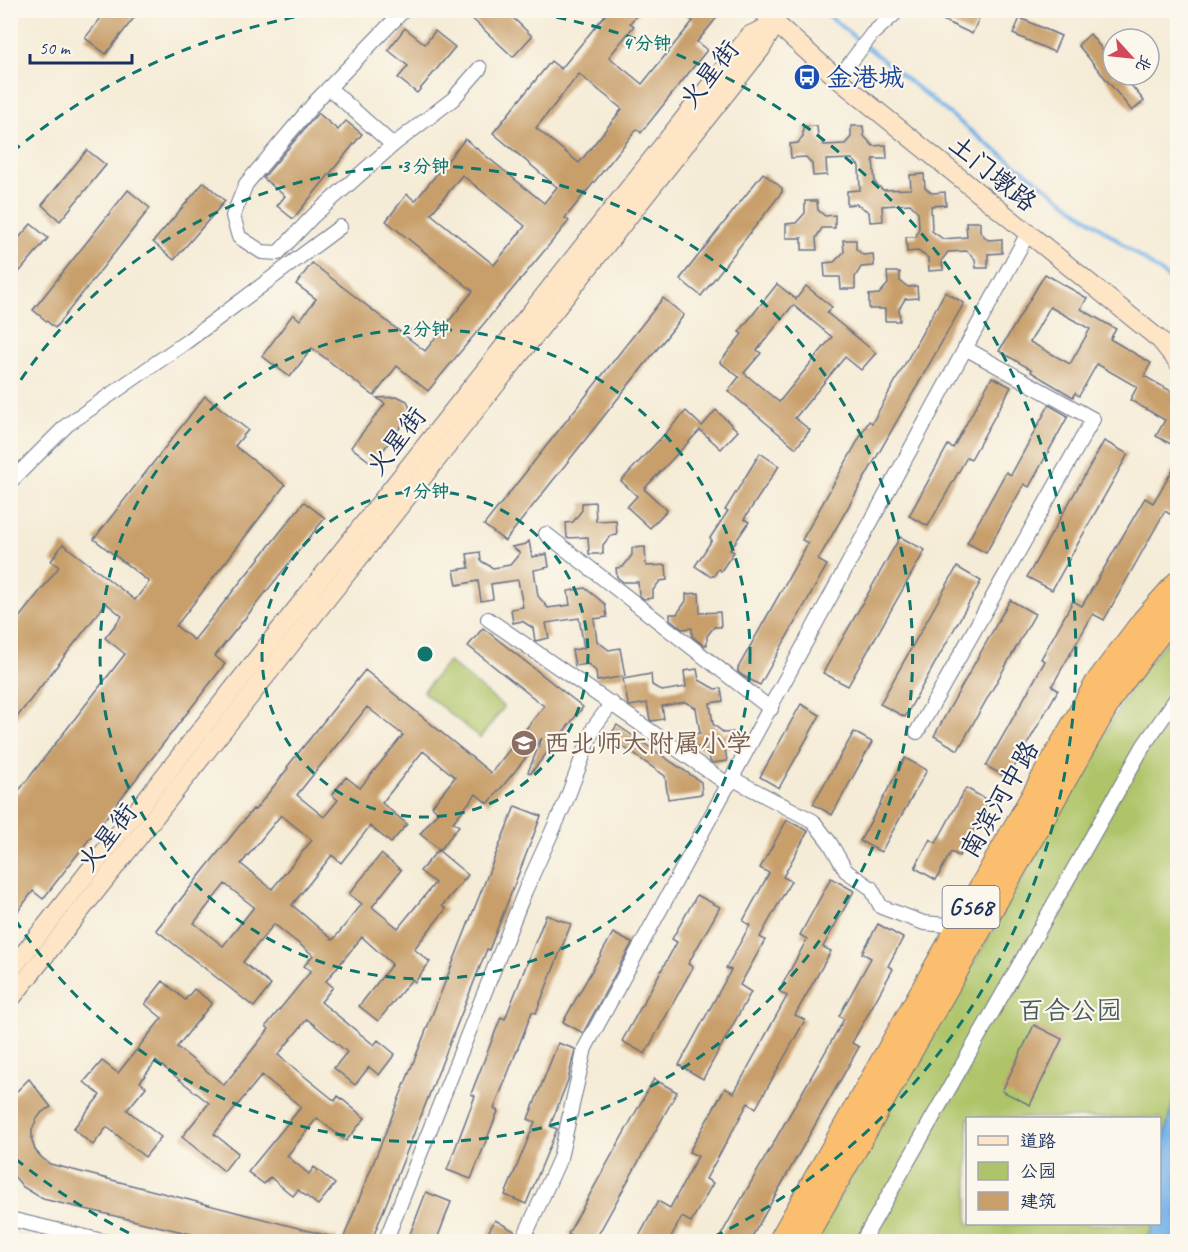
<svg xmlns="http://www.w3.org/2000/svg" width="1188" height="1252" font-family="Caveat,'LXGW WenKai TC',sans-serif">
  <rect width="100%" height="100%" fill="#fbf7ec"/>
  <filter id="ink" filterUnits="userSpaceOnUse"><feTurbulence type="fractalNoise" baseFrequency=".0167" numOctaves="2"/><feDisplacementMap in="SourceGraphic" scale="12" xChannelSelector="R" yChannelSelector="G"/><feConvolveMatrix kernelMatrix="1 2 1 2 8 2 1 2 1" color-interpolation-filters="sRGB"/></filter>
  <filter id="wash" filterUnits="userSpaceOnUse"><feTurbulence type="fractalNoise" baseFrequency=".008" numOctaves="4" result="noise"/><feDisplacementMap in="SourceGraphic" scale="24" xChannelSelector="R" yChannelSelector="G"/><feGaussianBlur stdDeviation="1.35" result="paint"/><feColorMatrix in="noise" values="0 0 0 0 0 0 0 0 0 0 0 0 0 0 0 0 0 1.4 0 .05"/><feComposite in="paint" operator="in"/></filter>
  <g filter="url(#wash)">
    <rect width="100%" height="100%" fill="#f5ecd7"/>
    <g fill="#afc469" stroke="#657a64" stroke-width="1.5">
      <path d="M1177,629l1,455 -18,71v-37h-192v106h185c-1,8 -6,15 -14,18h-325l323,-565z"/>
      <path d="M448,661l56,46 -24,31 -57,-46z"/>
    </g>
    <path fill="#77b3e9" stroke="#4971a4" stroke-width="1.5" d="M1177,1084v157h-38c8,-2 13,-9 14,-17h7v-69z"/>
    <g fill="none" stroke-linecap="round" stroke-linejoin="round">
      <path stroke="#77b3e9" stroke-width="4" d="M821,10l161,130 196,145"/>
    </g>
    <g id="blocks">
      <g fill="#c89f6a" fill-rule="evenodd">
        <path d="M107,10h33l-34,44 -21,-16z"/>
        <path d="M463,10h42l27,26 -19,21z"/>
        <path d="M609,10h32l-11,13 4,3 -25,31 33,27 51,-63 -13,-11h43l-26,32 10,8 -66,83 -4,-4 -72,89 4,3 -141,170 -31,-25 -23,30 -62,-48 -22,29 -28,-21 31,-42 7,6 16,-21 -20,-15 16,-21 113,88 48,-60 -87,-70 21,-27 8,7 50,-62 79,64 13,-16 -64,-54 58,-72 10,8zM579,74l43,35 -43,54 -43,-35zM462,175l63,51 -31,39 -63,-51z"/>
        <path d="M922,10h61l-11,24z"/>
        <path d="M1020,18l41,18 -7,16 -41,-18z"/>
        <path d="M405,28l20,16 10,-13 20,16 -38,46 -19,-15 10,-12 -20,-16z"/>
        <path d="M1090,34l23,29v12h10l21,26 -12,10 -54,-66z"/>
        <path d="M318,113l20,17 8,-9 16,13 -69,85 -16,-13 8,-10 -22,-18z"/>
        <path d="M817,126l1,11 6,8 21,-1 6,-7v-11h12l1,10 9,10 13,-1 1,14h-14l2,24 8,7 28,-1 -1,-14 14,-1 1,14 7,5 13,-1 1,13 -15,1 1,25 11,8 24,-2 -1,-15h14v10l8,8 14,-1v14l-14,1v14h-12l-1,-9 -8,-8 -19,1 -6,8 1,10 -14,1 -1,-13 -10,-7 -11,1 -1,-15h10l3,-9 -1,-16 -8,-8 -28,2 1,15 -13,1 -1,-10 -13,-8 -9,1v-14l13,-1 -1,-24 -7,-7 -26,1 1,15 -14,1 -1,-12 -6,-7 -15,1 -1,-14 8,-1 5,-7v-9z"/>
        <path d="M87,150l19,15 -46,56 -18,-16z"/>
        <path d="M763,173l19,15v4l-81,104 -21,-17z"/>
        <path d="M204,182l21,19 -51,59 -21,-18z"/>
        <path d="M128,190l22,18 -95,120 -22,-18z"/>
        <path d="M805,201h12l1,9 7,6 10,-1v13h-13l-6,10 1,12h-15v-12h-16v-14l10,-1 9,-10z"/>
        <path d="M31,224l17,14 -38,45v-35z"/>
        <path d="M843,240h13v9l7,6 10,-1 1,12 -13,1 -6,10v12h-14l-1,-12h-15l-1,-14 10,-1 10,-10z"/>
        <path d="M887,272h13v9l8,6 9,-1 1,12 -13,1 -6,10 1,12h-15v-12h-16v-14l10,-1 9,-10z"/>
        <path d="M1045,274l42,24 -6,11 35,20 -6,10 41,24 -7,13 34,19 -7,14 7,4v35l-22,-12 9,-16 -35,-20 7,-13 -40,-23 -18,32 -4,-3 -2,4 -42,-25 1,-2 -33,-19zM1050,307l40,22 -20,35 -40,-22z"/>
        <path d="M777,284l19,15 10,-13 26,21 -5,6 49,40 -15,17 -16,-13 -50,61 15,12 -14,18 -68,-57 11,-14 -19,-15 22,-28 -3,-2zM793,305l39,32 -53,65 -35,-29 17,-20 -4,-3z"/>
        <path d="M945,292l19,11 -146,257 9,5 -67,120 -17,-9 -5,-4v-4l70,-125 -6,-3 67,-119 3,2z"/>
        <path d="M663,298l21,17 -179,226 -21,-16z"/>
        <path d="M992,377l19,10 -40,72 -4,-2 -39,69 -19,-10 39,-71 5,3z"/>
        <path d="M205,396l43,34 -13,16 50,39 -109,141 18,14 110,-138 21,16 -110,138 10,8 -182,235 -10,-8 -23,31v-120l115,-148 -20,-16 17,-22 -16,-13 -96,123v-97l49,-62 -8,-6 12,-17 72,56 14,-18 -55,-43z"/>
        <path d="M399,397l8,4 2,4 1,9 -37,50 -22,-17 34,-43 -8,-6z"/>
        <path d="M1049,405l19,11 -39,71 -5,-3 -38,69 -19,-10 39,-71 5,3z"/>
        <path d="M716,410l22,21 -17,18 -21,-19 -56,59 23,21 -17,18 -23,-21 10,-11 -16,-15 65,-70 16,15z"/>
        <path d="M1104,441l24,13 -76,136 -25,-13z"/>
        <path d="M760,453l19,13 -35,53 5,3 -19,28 4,2 -13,19 -3,-2 -4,7h-4l-15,-10 17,-26 -2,-2 18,-27 -3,-1z"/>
        <path d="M1178,461v58l-13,-8 -61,109 -11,-6 -41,72 6,4 -50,88 -22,-12 59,-105 -4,-2 32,-58 9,5 63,-108 8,5z"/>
        <path d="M595,502l1,19 20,-1 1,15 -7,1 -7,9v9h-14l-1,-17 -21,1 -1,-15 7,-1 9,-12v-7z"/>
        <path d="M900,537l25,13 -77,136 -25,-13z"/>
        <path d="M529,541l3,16 15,-3 2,13 -15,3 4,26 10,12 22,-3 -2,-14 17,-3 20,16 2,13 -13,2 3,22 12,9 11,-2 5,28 -28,5 -1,-10 -8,-7 -13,2 -3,-16 12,-2 -5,-30 -33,5 3,15 -14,3 -2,-13 -11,-7 -9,2 -2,-14 12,-2 -5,-27 -27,4 2,15 -12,2 -3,-20 -21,4 -3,-15 15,-2 -2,-14 13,-2 1,9 12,7 17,-3 10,-12 -8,-6 14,-3z"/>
        <path d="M645,547l1,19 20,-1 1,15 -7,1 -7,9v8l-9,1 -5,-4 -1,-13h-15l-6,-5 -1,-9 7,-1 9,-12v-7z"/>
        <path d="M957,567l24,14 -76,136 -25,-13z"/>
        <path d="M699,593l1,20 20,-1 1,15h-7l-7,9v9h-4l-11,-9v-8l-10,1 -12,-10v-5h7l9,-13v-7z"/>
        <path d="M1010,600l25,14 -77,136 -24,-14z"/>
        <path d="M483,628l100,79 -52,66 -3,-1 14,-34 -54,66 -12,-10 -23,28 6,4 -19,24 -20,-16 18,-22 -6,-6 23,-29 -32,-26 -41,52 25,21 -16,19 -21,-17 -29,37 -9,-8 -40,50 41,35 29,-36 -13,-10 32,-40 20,16 -29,37 26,21 37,-45 -15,-12 18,-21 30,25 -26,31 4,3 -32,40 16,13 -15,20 -3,-3 -34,42 -19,-15 33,-42 -30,-27 -36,44 7,6 -12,15 53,43 4,-5 17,14 -16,21 -10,-8 -14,18 -21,-17 13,-16 -40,-33 -29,36 57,46 3,-5 27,22 -19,23 -29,-23 -30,38 22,18 5,-7 21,17 -17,21 -20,-15 -5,6 -23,-19 -6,7 -16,-12 53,-65 -39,-32 -48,59 24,19 -14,18 -42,-34 27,-34 -53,-42 -16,21 6,5 -19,23 34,27 -16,20 -38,-30 -14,18 -20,-16 27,-34 -16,-13 18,-21 16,12 44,-55 -17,-14 18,-23 22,19 9,-11 18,14 -35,44 47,38 45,-56 -3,-3 45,-55 -7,-5 9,-11 -39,-31 -31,38 28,23 -17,22 -98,-77 97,-121 2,1 33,-42 -1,-1 78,-97 126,103 53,-67 -76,-60zM367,707l36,28 -43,53 -14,-11 -14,18 6,5 -14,17 -27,-22zM281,815l31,25 -40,49 -31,-25zM225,884l29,23 -31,39 -29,-23z"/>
        <path d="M697,669l2,11 16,9 6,-1 2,13 -13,2 3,21 11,9 9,-1 2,14 -10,2 2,13 -14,2 -3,-2 -1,-8 -11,-6 -6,1 -4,-2 -1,-11 13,-2 -4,-25 -11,-6 -23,4 2,13 -12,2 -2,-1 -3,-17 -17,3 -2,-2 -5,-25 28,-5 1,11 10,6 24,-4 -2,-16z"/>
        <path d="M801,704l19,11 -41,73 -19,-11z"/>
        <path d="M617,725l84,57 1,12 -34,5 -3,-23 -56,-39z"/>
        <path d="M854,732l18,10 -40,73 -19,-11z"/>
        <path d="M905,758l22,12 -46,82 -21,-11z"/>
        <path d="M966,788l23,13 -30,55 -8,-4 -15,28 -21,-12 15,-29 6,4z"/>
        <path d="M515,806l26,10 -52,134 -2,-1 -116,293h-29z"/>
        <path d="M787,820l21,11 -25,46 8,4 -31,56 5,3 -25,45 11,7 -48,87 -24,-14 52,-95 -5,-2 24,-43 -7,-4 26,-48 -9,-5z"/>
        <path d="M831,878l23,13 -31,56 8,4 -36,64 10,5 -49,88 -8,-5 -42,76 7,4 -22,39 -9,-5 -14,25h-32l22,-41 12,7 28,-52 -9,-4 36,-64 9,5 53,-97 -8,-5 28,-52 -7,-4z"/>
        <path d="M697,895l23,12 -32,57 5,3 -48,87 -23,-13 55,-99 -5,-3z"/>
        <path d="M546,915l25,9 -35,89 -4,-1 -38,97 4,2 -27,68 -24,-9 28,-74 -4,-2 30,-77 4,2z"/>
        <path d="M878,924l25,14 -15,28 5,3 -41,74 7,4 -110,195h-32l127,-223 -5,-3 32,-58 -9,-5z"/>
        <path d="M613,933l19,10 -49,90 -20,-11z"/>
        <path d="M1034,1025l28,14 -32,66 -28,-14z"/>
        <path d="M558,1043l17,6 -7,31 -18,46 7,3 -31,75 -21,-9 30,-73 -7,-3z"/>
        <path d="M29,1079l22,28 -9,5 -6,8 -4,10v11l3,9 7,8 8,6 287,74v4h-112l-182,-43 -20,-12 -13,-16v-73z"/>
        <path d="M654,1079l23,13 -83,150h-12l-14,-8z"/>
        <path d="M426,1192l25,10 -15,40h-29z"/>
        <path d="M495,1220l21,12 -3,10h-30z"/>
      </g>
    </g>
  </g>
  <g filter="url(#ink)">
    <use href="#blocks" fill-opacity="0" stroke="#677188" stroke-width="1.5"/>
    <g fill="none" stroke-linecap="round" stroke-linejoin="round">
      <defs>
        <g id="street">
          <path d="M404,10l-87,90 -71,84 -13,32 6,21 23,15 16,1 35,-37 80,-71 60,-46 27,-31"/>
          <path d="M838,79l34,-45 27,-24"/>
          <path d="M329,88l64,57"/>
          <path d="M10,482l57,-57 119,-83 154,-115"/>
          <path d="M546,534l225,175"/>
          <path d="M488,619l241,166"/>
          <path d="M917,732l176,-313 -128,-71"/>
          <path d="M733,779l80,42 17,22 16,28 25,17 10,19 43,16 36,3"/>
          <path d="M10,1219l97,23"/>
          <path d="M385,1242l140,-351 41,-90 28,-74 18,-24"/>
          <path d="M522,1242l38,-84 25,-110 443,-815"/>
          <path d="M862,1242l282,-497 34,-49"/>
        </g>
        <g id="secondary">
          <path d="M761,10l77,69 322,261 18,22"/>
          <path d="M10,971l740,-936 26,-12"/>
          <path d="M10,1000l751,-951 15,-26"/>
        </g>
        <g id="highway">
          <path d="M780,1242l318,-560 46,-61 34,-38"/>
          <path d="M802,1242l312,-550 45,-59 19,-21"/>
        </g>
      </defs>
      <use href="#street" stroke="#677188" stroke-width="16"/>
      <use href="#secondary" stroke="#677188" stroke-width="20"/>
      <use href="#highway" stroke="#677188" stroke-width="26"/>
      <use href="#street" stroke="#fff" stroke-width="14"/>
      <use href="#secondary" stroke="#fde5c5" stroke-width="18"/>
      <use href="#highway" stroke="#fbbe6e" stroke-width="24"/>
    </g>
  </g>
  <g fill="none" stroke="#0f766e" stroke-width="3" stroke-dasharray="10 8">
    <circle cx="425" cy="654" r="163"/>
    <circle cx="425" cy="654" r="325"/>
    <path d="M11 395A488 488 0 1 1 11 913"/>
    <path d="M145 1241A650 650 0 0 1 12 1156M12 152A650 650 0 0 1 329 11M521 11A650 650 0 0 1 705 1241"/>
  </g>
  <defs>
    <symbol id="bus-disc" viewBox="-11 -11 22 22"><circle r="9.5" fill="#1a4fb4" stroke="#fbf7ec"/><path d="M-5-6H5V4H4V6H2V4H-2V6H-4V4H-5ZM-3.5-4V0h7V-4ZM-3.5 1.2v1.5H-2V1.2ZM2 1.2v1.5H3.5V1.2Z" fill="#fff"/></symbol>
    <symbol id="school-disc" viewBox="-11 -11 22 22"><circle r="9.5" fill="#8d6e63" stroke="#fbf7ec"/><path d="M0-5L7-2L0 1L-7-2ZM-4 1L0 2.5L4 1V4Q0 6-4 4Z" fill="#fff"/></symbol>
  </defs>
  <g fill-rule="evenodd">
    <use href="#bus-disc" x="792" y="62" width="30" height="30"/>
    <use href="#school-disc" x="509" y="728" width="30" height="30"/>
  </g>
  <g text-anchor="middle" stroke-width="4.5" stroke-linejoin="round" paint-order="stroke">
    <rect fill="#fbf7ec" stroke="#5e6b89" stroke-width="1.5" x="942.5" y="886" width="57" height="42" rx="4.5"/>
    <g font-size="24" font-weight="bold" fill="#1b2f5e">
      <text x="971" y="915">G568</text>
    </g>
    <g font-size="26" fill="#1b2f5e" stroke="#fbf7ec">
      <text transform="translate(709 74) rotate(-52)" y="9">火星街</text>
      <text transform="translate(993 173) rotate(39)" y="9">土门墩路</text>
      <text transform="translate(396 441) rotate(-52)" y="9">火星街</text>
      <text transform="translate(999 799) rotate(-60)" y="9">南滨河中路</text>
      <text transform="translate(107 837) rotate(-52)" y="9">火星街</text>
    </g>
    <g font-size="26" fill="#164399" stroke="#fbf7ec" text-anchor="start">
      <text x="826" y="86">金港城</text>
    </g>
    <g font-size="26" fill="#785e54" stroke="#fbf7ec" text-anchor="start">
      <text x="544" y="752">西北师大附属小学</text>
    </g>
    <g font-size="26" fill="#475c61" stroke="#fbf7ec">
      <text x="1070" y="1019">百合公园</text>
    </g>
  </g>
  <circle cx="425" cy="654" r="9" fill="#0f766e" stroke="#fbf7ec" stroke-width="3"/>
  <g font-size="18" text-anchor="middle" font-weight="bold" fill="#0f766e" stroke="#fbf7ec" stroke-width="4.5" stroke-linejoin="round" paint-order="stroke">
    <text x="647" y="49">4 分钟</text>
    <text x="425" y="172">3 分钟</text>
    <text x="425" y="335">2 分钟</text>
    <text x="425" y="497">1 分钟</text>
  </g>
  <rect width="1188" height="1252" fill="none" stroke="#fbf7ec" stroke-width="36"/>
  <rect x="966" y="1117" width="195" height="108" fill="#fbf7ec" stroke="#a1a7b3" stroke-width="1.5"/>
  <rect x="978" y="1136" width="30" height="9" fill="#fde5c5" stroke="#a1a7b3" stroke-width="1.5"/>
  <text x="1020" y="1147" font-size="18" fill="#1b2f5e">道路</text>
  <rect x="978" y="1162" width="30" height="18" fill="#afc469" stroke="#a1a7b3" stroke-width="1.5"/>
  <text x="1020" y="1177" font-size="18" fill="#1b2f5e">公园</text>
  <rect x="978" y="1192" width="30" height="18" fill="#c89f6a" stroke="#a1a7b3" stroke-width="1.5"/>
  <text x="1020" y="1207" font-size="18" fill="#1b2f5e">建筑</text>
  <g transform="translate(1131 57) rotate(117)"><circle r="28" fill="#fbf7ec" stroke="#a1a7b3" stroke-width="1.5"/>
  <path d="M0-4.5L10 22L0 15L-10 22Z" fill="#d1495b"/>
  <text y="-9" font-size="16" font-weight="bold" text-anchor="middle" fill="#1b2f5e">北</text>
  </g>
  <path d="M30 54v9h102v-9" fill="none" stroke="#1b2f5e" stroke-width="3"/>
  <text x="39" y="54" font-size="18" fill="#1b2f5e" stroke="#fbf7ec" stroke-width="4.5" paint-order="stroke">50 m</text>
</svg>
